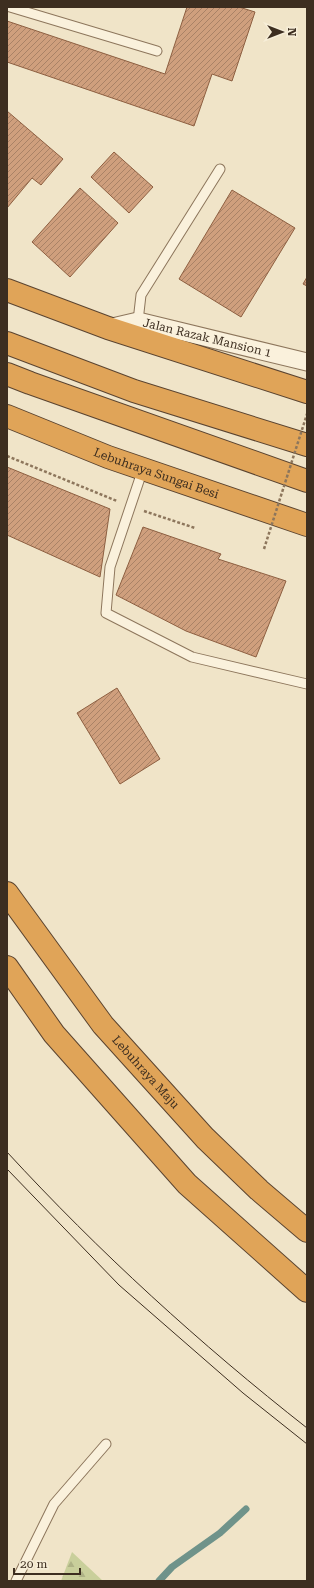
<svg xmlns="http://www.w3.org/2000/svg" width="314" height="1588" font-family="'Roboto Serif',serif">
  <defs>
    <pattern id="forest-firs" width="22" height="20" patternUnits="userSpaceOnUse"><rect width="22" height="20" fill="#c9cf9b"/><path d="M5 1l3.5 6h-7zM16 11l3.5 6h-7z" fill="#aeb285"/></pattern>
    <pattern id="building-hatch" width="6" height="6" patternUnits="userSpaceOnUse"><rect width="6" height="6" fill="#cf9f7d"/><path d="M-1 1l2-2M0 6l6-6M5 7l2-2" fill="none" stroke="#a98266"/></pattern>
  </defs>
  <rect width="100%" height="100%" fill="#f0e4c8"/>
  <path fill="url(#forest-firs)" d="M72,1552l31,29h-42z"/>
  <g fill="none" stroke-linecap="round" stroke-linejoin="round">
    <path stroke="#6f938a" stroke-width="7" d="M159,1581l13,-14 48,-34 26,-24"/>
  </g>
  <g fill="url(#building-hatch)" stroke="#8d5f41">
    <path d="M187,7h52l16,5 -23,69 -20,-7 -18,52 -187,-64v-41l158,53z"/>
    <path d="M7,111l56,48 -22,26 -9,-7 -25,30z"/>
    <path d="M114,152l39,35 -24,26 -38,-36z"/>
    <path d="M80,188l38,35 -48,54 -38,-35z"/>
    <path d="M232,190l63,38 -54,89 -62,-38z"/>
    <path d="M307,277v9l-4,-2z"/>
    <path d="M7,467l103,42 -10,68 -93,-42z"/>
    <path d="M143,527l78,27 -3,5 68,22 -30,76 -70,-26 -70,-36z"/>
    <path d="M117,688l43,71 -40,25 -43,-71z"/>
  </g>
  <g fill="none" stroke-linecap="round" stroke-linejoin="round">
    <defs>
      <g id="lane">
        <path d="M10,7l147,44"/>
        <path d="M138,321l3,-26 79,-126"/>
        <path d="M143,469l-33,98 -4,46 86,44 115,27"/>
        <path d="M16,1581l38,-77 52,-60"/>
      </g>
      <g id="street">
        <path id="s1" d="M108,328l30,-7 169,41"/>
      </g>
      <g id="highway">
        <path d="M7,290l101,38 199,64"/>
        <path d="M7,343l127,48 173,54"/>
        <path d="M7,374l23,9 277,98"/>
        <path id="s2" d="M7,416l101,41 199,68"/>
        <path id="s3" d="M7,893l96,132 102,113 54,52 48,41"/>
        <path d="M7,967l47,67 133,150 120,107"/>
      </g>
    </defs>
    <use href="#lane" stroke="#8d765c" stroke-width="11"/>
    <use href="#street" stroke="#8d765c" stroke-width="19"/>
    <use href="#highway" stroke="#5b4430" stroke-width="24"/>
    <g stroke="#8d765c" stroke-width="2.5" stroke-dasharray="3 2" stroke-linecap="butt">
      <path d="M7,456l110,45"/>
      <path d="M144,511l51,17"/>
    </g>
    <use href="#lane" stroke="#faf1dc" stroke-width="9"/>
    <use href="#street" stroke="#faf1dc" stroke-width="17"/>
    <use href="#highway" stroke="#e0a458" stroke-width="22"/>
    <g stroke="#3d2e20" stroke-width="1">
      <path d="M7,1152c92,100 193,192 300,276"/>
      <path d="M7,1169l112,116 124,108 64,51"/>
    </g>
    <path stroke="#8d765c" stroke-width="2.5" stroke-dasharray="3 2" stroke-linecap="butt" d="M264,549l43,-135"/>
  </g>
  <g text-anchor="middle" stroke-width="3" stroke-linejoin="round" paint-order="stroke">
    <g font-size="12" fill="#3d2e20" stroke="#f7eed8">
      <text dy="4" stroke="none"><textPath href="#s1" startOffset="102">Jalan Razak Mansion 1</textPath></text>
      <text dy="4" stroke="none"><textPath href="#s2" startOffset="160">Lebuhraya Sungai Besi</textPath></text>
      <text dy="4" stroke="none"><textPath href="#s3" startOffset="227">Lebuhraya Maju</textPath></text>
    </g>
  </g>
  <rect width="314" height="1588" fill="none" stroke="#3d2e20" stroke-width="16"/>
  <g transform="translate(282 32) rotate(90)" stroke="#f7eed8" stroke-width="3" paint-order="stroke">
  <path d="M0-3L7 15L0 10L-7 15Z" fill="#3d2e20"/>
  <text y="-6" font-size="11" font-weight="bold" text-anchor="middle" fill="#3d2e20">N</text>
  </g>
  <path d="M14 1568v6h66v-6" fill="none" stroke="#3d2e20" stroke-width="2"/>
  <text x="20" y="1568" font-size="12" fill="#3d2e20" stroke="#f7eed8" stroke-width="3" paint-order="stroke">20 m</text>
</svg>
